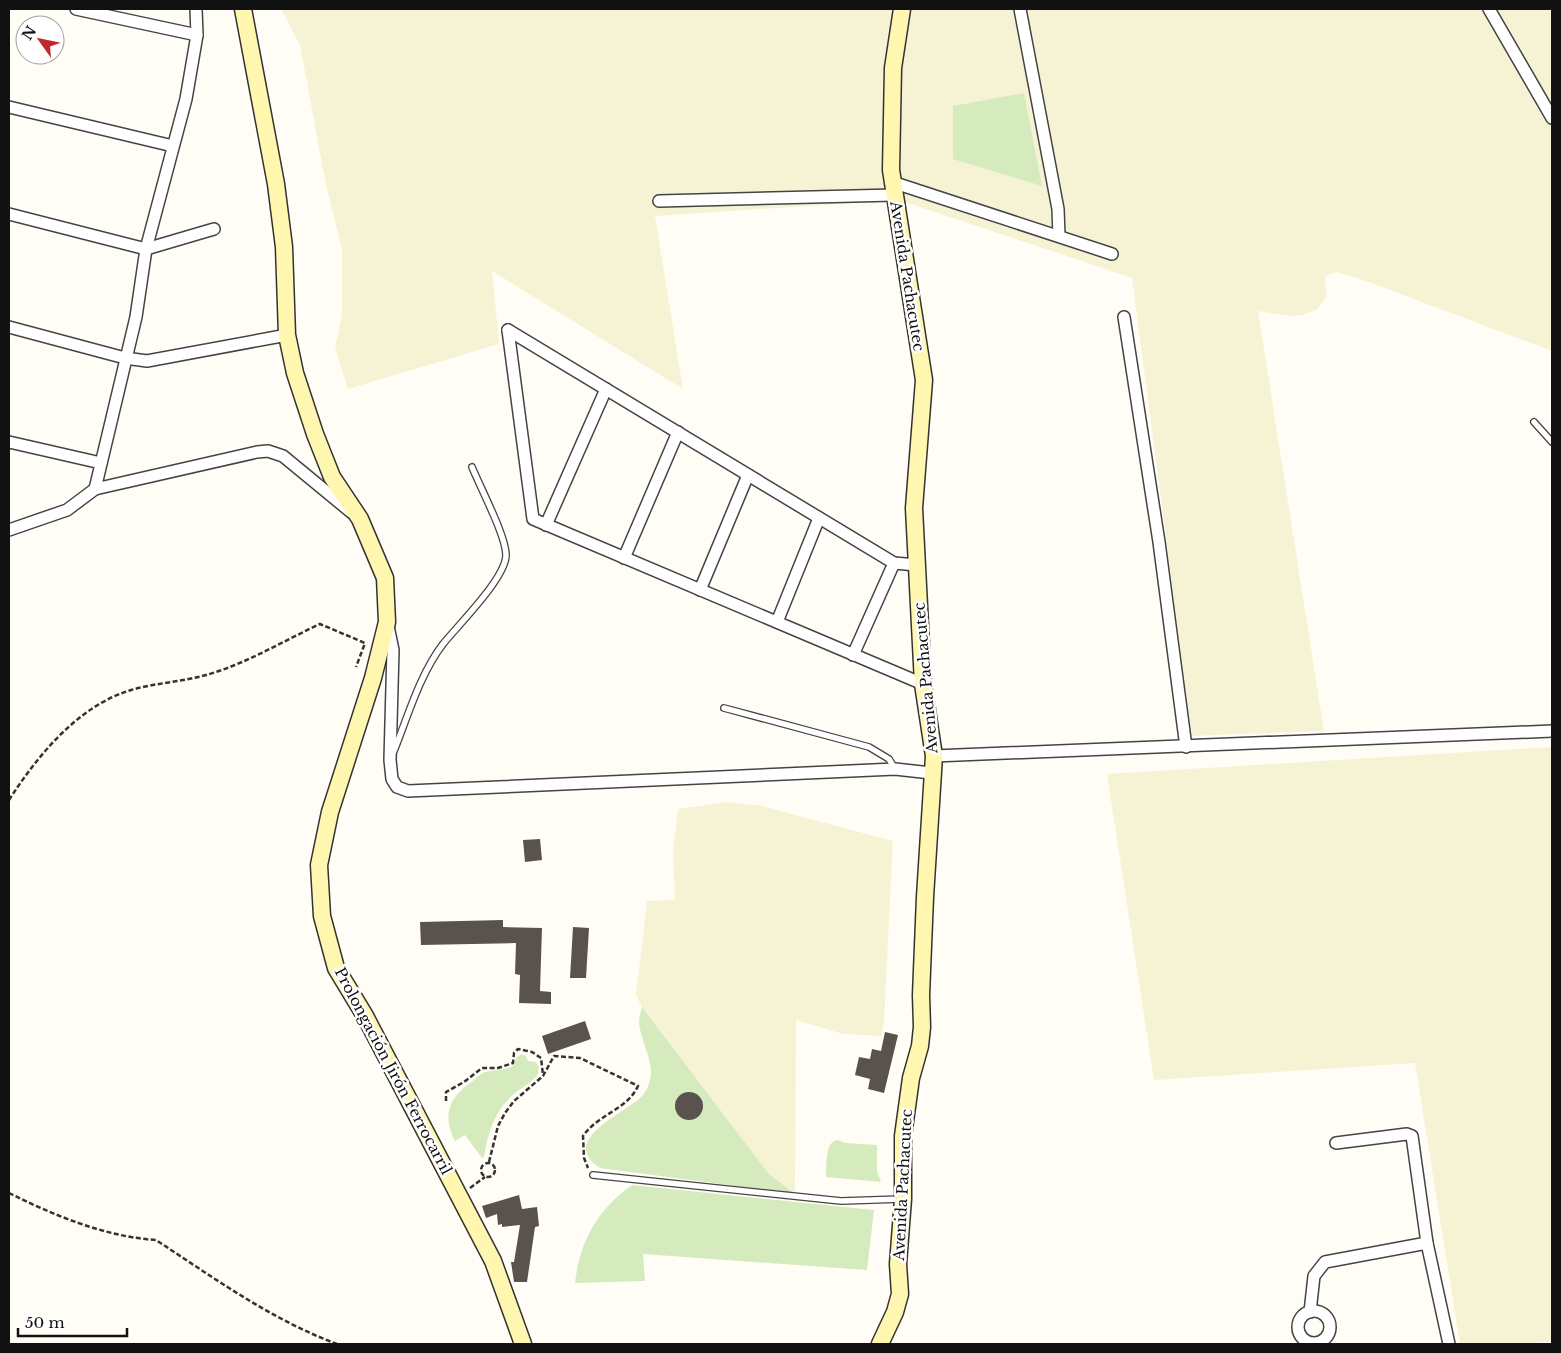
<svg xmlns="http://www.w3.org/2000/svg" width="1561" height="1353" font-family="'Libre Baskerville',serif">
  <rect width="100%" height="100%" fill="#fffdf5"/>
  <g fill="#f6f3d4">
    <path d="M281,9h1271v342l-186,-70 -29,-9 -12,4 2,21 -10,12 -14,6 -11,1 -34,-5 66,420 -132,5 -60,-458 -233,-78 -244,16 28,173 -191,-118 7,73 -151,45 -13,-41 7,-34v-64l-17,-70 -25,-135z"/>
    <path d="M1552,747v594l-25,3h-67l-45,-281 -261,17 -47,-306z"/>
    <path d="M727,802l35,4 131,35 -9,180 -3,15 -38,-2 -47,-14 -1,174 -27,-21 -126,-166 -6,-12 11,-94 28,-1 -2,-47 5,-44z"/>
  </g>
  <g fill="#d5ebbd">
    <path d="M1024,93l18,93 -89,-27v-53z"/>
    <path d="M642,1007l126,166 27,21 -195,-26c-44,-29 29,-56 43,-73 19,-26 -2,-47 -4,-73 0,-5 2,-11 3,-15z"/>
    <path d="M522,1054l4,2 2,5 8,1 3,5 -1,7c-6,9 -16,13 -24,20 -19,16 -26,38 -30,63l-2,1 -17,-23 -10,6c-14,-27 -5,-45 18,-60 3,-3 8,-8 13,-9 9,-3 17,-1 27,-6l4,-9z"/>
    <path d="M838,1140l7,3 32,2v26l4,11 -55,-5c1,-11 -2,-36 12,-37z"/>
    <path d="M632,1185l242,25 -7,60 -224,-16 2,27 -70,2c5,-42 22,-73 57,-98z"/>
  </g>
  <g fill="#5a524d">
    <path d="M540,839l2,21 -17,2 -2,-22z"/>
    <path d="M503,920v7l39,1 -2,63 11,1v12l-32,-1 1,-28 -5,-1 1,-31 -95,2 -1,-23z"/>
    <path d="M573,927l16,1 -3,50h-16z"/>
    <path d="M585,1021l6,18 -43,15 -6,-18z"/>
    <path d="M885,1032l13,3 -14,58 -16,-4 2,-10 -15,-4 4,-18 11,2 2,-10 9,2z"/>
    <circle cx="689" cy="1106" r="14"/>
    <path d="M519,1195l3,14 15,-2 2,19 -4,1 -8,55h-13l-3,-20h3l6,-37 -18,2v-3l-4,1 -1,-11 -11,4 -4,-12z"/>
  </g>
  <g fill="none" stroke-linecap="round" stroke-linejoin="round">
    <defs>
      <g id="lane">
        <path d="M1534,422l18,20"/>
        <path d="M724,708l145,39 20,12 6,10"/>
        <path d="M394,751c14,-35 26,-77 49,-107 15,-19 63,-66 63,-89 0,-19 -26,-68 -34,-88"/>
        <path d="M593,1175l248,26 61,-2"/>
      </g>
      <g id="street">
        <path d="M76,9l121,26"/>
        <path d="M1020,9l38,200 1,27"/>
        <path d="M1489,9l63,109"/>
        <path d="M9,107l164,39"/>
        <path d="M892,182l220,72"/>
        <path d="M659,201l235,-6"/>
        <path d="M9,214l137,35 68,-20"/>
        <path d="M1124,317l35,225 27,205"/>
        <path d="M9,327l116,31 22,3 140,-26"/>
        <path d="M508,330l25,189 390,165"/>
        <path d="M508,330l386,233 23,2"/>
        <path d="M9,442l92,21"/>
        <path d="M95,489l41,-172 10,-68 40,-150 11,-64 -1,-26"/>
        <path d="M546,525l60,-136"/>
        <path d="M9,530l58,-20 28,-21 162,-37 11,-1 15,5 68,56"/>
        <path d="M624,558l54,-126"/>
        <path d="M700,590l48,-115"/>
        <path d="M777,622l42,-104"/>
        <path d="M388,626l5,24 -3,110 2,19 5,8 11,4 487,-22 36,4"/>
        <path d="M853,655l41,-92"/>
        <path d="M934,756l618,-25"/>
        <path d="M1336,1143l71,-9 5,2 15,107 22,101"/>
        <circle cx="1314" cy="1327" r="16"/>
        <path d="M1310,1312l4,-36 11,-14 102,-19"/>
      </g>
      <g id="secondary">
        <path d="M243,9l33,175 8,63 3,88 8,38 20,61 17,43 28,42 25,59 2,44 -14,56 -43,134 -11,53 3,51 14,52 29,48 128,245 30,83"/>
        <path d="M880,1344l15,-32 5,-18 -2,-30 5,-65v-63l8,-58 9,-32 2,-19 -1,-32 4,-98 9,-141 -11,-72 -9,-176 10,-128 -33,-210 2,-102 9,-59"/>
      </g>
    </defs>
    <use href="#lane" stroke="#444" stroke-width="8"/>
    <use href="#street" stroke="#444" stroke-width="14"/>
    <use href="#secondary" stroke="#333" stroke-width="19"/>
    <g stroke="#333" stroke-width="2.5" stroke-dasharray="5 2.5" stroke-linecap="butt">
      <path d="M9,800c29,-45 69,-94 122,-110 24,-7 50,-8 75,-15 40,-11 77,-34 114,-51l45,19 -9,24"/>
      <path d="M446,1101v-9l18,-10 18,-14h16l15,-5 1,-10 4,-4 14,3 9,6 2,17"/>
      <path d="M489,1162l9,-36 7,-13 9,-12 29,-25 11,-20 26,2 58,28c-11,24 -40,28 -55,50l1,22 4,10"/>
      <circle cx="488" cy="1170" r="7"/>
      <path d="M470,1188l15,-11"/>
      <path d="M9,1193c44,22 97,44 147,47 58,38 116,80 181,104"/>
    </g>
    <use href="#lane" stroke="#fff" stroke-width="5.5"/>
    <use href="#street" stroke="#fff" stroke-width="11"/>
    <use href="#secondary" stroke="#fff6b0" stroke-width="16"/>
  </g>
  <g text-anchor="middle" stroke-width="5" stroke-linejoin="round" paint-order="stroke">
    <g font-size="15" fill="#111" stroke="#fff">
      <text transform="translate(907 276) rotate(81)" y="5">Avenida Pachacutec</text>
      <text transform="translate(926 678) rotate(-95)" y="5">Avenida Pachacutec</text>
      <text transform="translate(393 1071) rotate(62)" y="5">Prolongación Jirón Ferrocarril</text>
      <text transform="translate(903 1185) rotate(-87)" y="5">Avenida Pachacutec</text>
    </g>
  </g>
  <rect width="1561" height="1353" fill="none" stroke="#111111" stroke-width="20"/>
  <g transform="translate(40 40) rotate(303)"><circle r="24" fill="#ffffff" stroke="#a0a0a0"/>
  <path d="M0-4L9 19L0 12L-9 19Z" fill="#c4262e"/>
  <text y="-8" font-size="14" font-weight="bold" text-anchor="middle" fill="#111111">N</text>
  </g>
  <path d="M18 1328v8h109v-8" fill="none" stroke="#111111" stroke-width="2.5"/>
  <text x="25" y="1328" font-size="15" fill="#111111" stroke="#ffffff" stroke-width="4" paint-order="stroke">50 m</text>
</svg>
